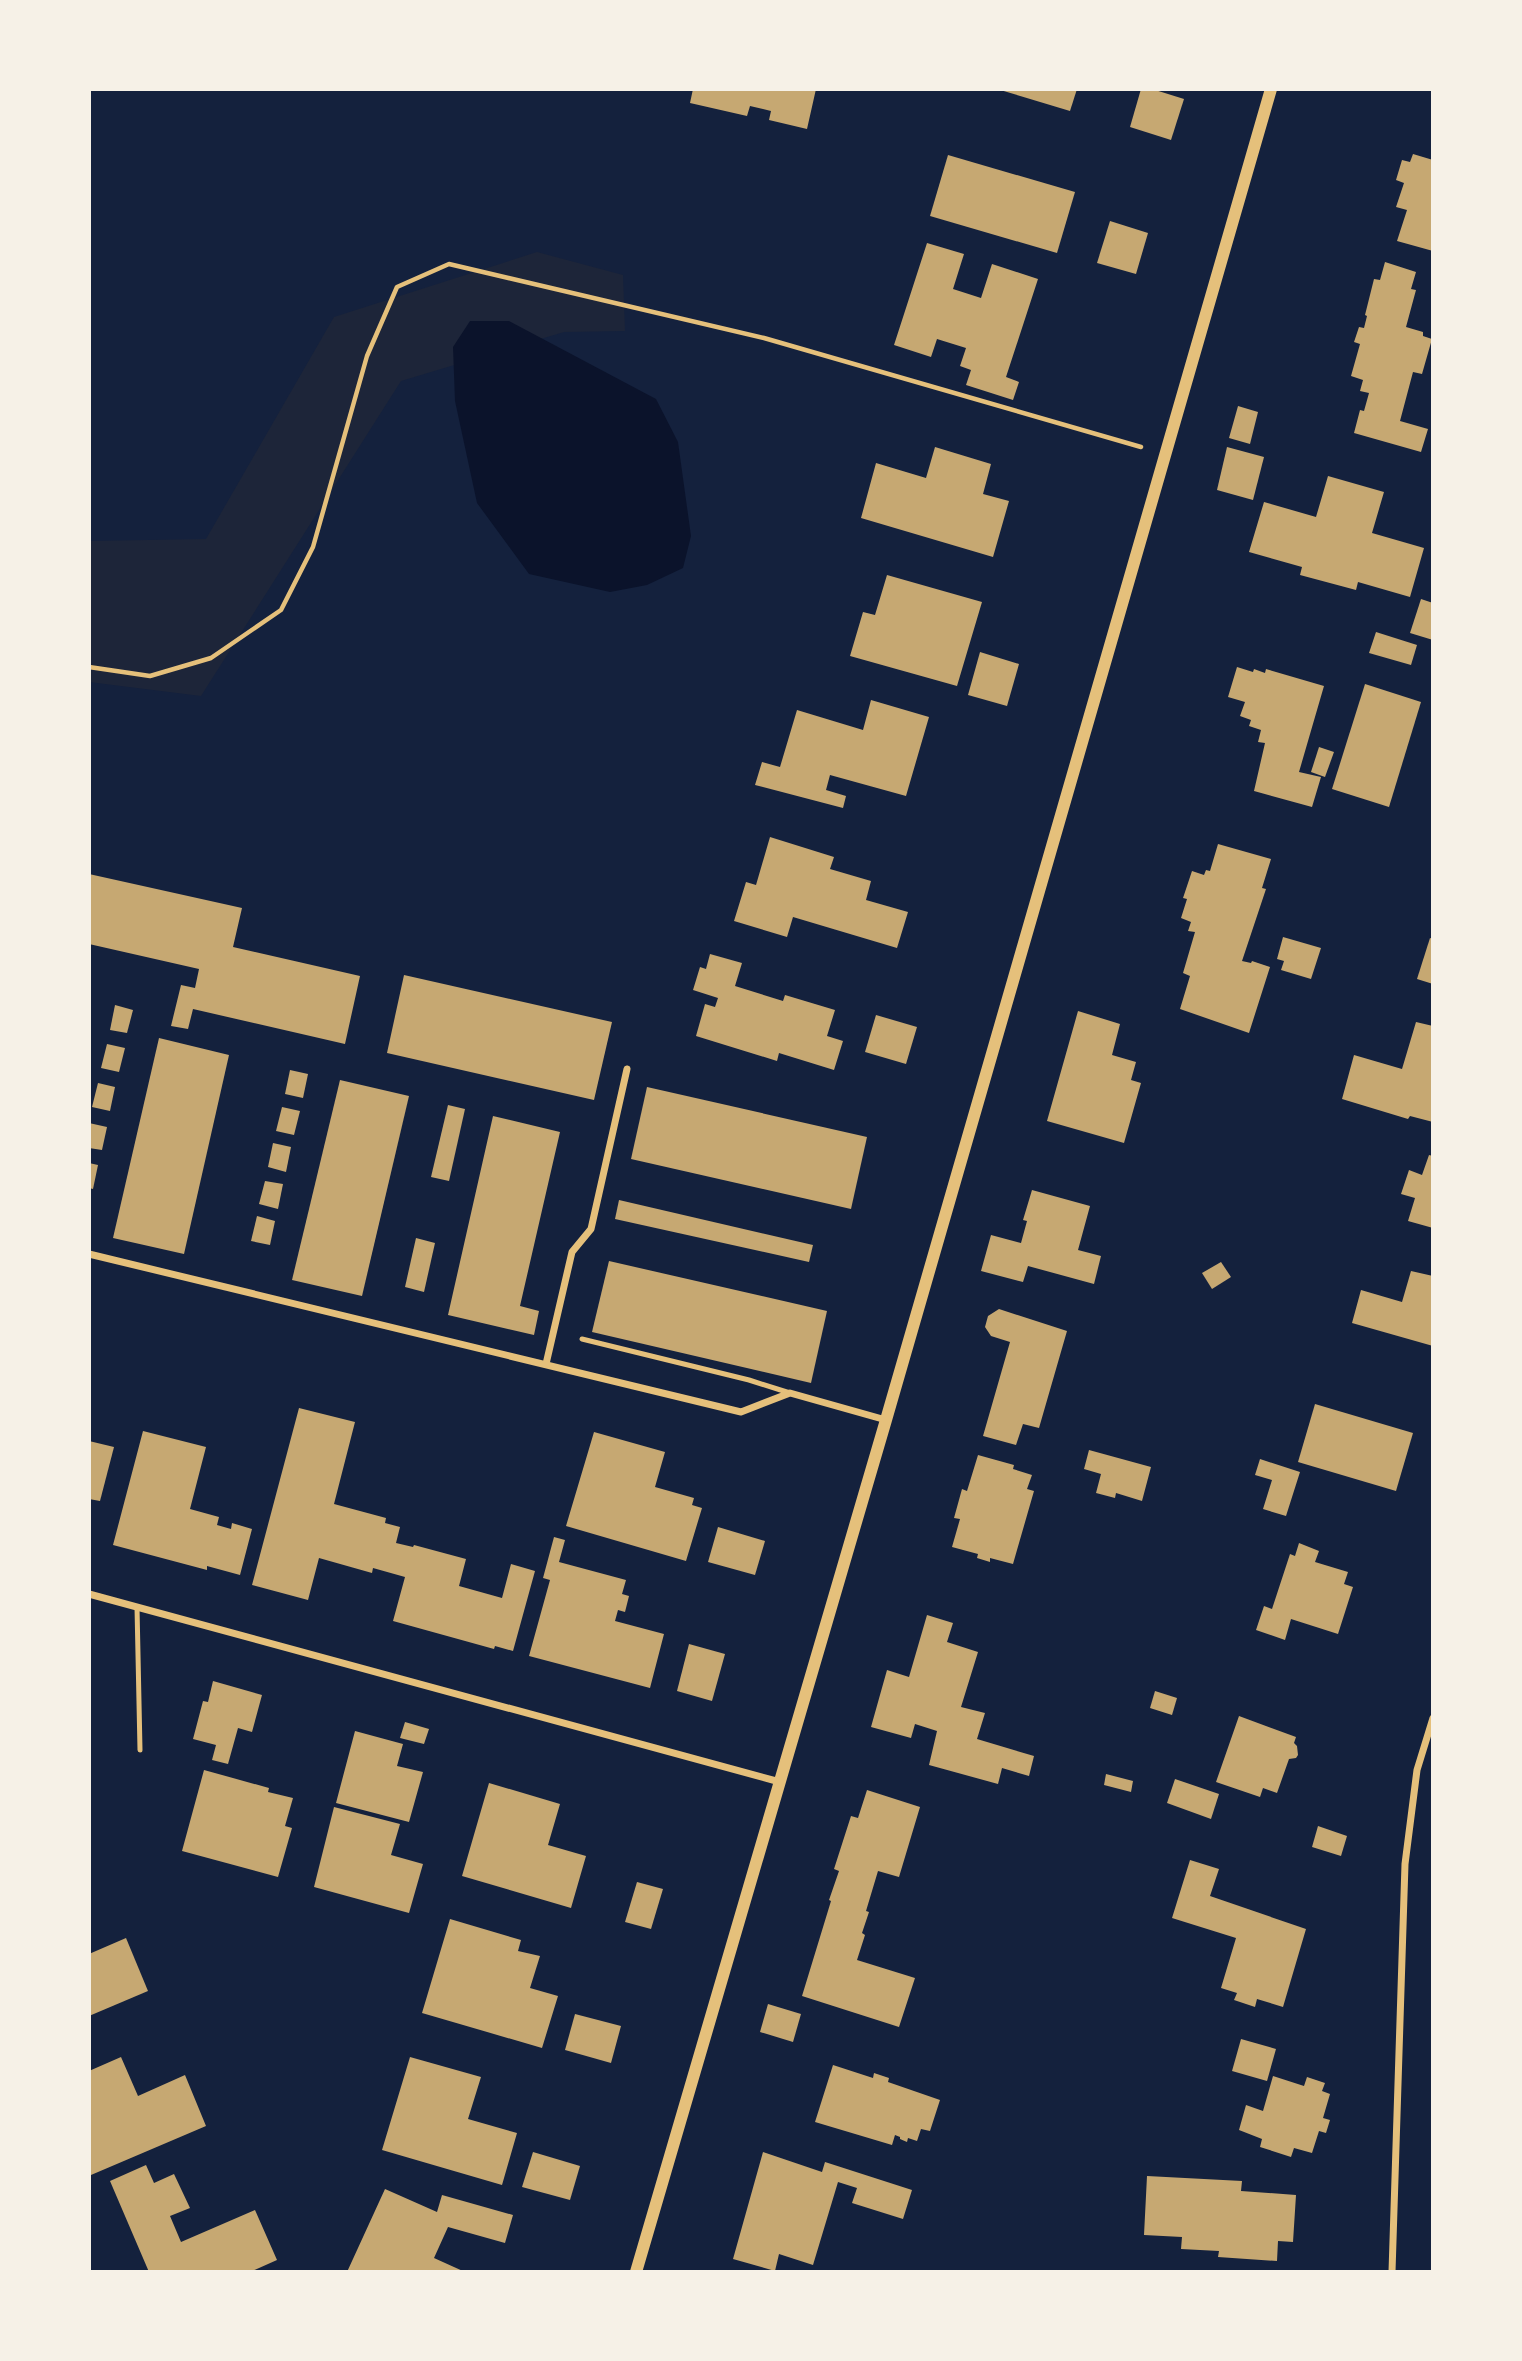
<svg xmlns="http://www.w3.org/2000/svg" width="1522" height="2361" font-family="'DejaVu Sans',sans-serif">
  <rect width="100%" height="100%" fill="#14213d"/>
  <path fill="#1d2539" d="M537,252l86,23 2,56 -61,1 -163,49 -200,315 -112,-14v-141l117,-2 128,-222z"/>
  <path fill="#0b132b" d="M470,321h39l147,78 22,43 13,94 -8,32 -36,17 -37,7 -81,-18 -52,-71 -22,-102 -2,-54z"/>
  <g fill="#c6a872">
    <path d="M693,89h123l-9,40 -38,-9 2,-9 -21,-5 -3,10 -57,-13z"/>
    <path d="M997,89h80l-7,22z"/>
    <path d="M1141,89h11l32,10 -13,41 -41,-13z"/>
    <path d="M1413,154l20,6v91l-36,-10 10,-31 -11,-3 8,-24 -8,-3 6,-20 8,2z"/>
    <path d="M948,155l127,37 -18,61 -127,-37z"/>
    <path d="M1110,221l38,12 -12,41 -39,-11z"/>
    <path d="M927,243l37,11 -11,35 28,9 11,-34 46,15 -32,98 13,5 -6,18 -47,-15 5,-15 -11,-4 6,-18 -29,-9 -6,18 -37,-12z"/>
    <path d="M1385,262l31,10 -5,17 5,1 -10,37 17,5v4l9,3 -10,35 -9,-2 -13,49 28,8 -7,23 -67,-19 6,-23 4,1 5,-18 -9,-2 3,-11 -12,-4 9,-32 -6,-2 5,-15 5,1 3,-12 -2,-1 9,-36 6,1z"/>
    <path d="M1238,406l20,6 -8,32 -21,-6z"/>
    <path d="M935,447l56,17 -8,30 26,7 -16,56 -132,-39 15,-55 50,15z"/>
    <path d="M1227,447l37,10 -11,43 -36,-10z"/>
    <path d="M1328,476l56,16 -12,41 52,15 -14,49 -52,-15 -2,8 -56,-15 2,-8 -53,-15 15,-50 52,15z"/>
    <path d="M887,575l95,27 -25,84 -107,-30 13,-44 12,3z"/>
    <path d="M1421,599l12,4v37l-23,-7z"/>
    <path d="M1376,632l41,13 -6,20 -42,-12z"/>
    <path d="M980,652l39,12 -12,42 -39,-11z"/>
    <path d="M1237,667l16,5 1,-3 11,4 1,-4 58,17 -25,86 22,5 -9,30 -58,-16 11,-48 -7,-1 3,-12 -12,-4 2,-6 -11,-4 5,-14 -17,-5z"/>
    <path d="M1365,684l56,18 -32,105 -57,-18z"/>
    <path d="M871,700l58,17 -23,79 -76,-21 -4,15 20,6 -3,12 -88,-23 7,-23 18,5 17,-57 66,20z"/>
    <path d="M1319,747l15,5 -9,25 -14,-5z"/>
    <path d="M770,837l64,20 -4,12 41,12 -5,19 42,12 -11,36 -104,-31 -6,20 -53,-16 12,-39 10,3z"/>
    <path d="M1218,844l53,15 -9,29 4,1 -24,72 9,2 1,-2 18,6 -21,66 -69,-24 10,-33 -7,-3 12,-41 -7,-1 3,-9 -10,-4 6,-19 -4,-1 9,-27 12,4 2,-5 4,1z"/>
    <path d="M89,874l153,34 -9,39 127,29 -15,68 -152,-35 -5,20 -17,-3 10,-41 14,3 4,-19 -110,-25z"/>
    <path d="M1283,937l38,11 -10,31 -30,-9 3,-9 -7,-2z"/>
    <path d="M1430,938l3,1v45l-16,-5z"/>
    <path d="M710,954l32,9 -7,23 48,15 2,-6 50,15 -8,26 16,5 -9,29 -55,-17 -2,8 -81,-25 9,-32 10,3 3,-9 -25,-8 7,-23 6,2z"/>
    <path d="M404,975l208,47 -18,78 -207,-47z"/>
    <path d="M115,1005l18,5 -6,23 -17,-3z"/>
    <path d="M1078,1011l42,13 -8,31 24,7 -5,18 10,3 -17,60 -77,-22z"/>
    <path d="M876,1015l41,12 -11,37 -41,-12z"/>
    <path d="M1416,1022l17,4v96l-23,-6 -2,3 -66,-20 12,-44 48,14z"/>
    <path d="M159,1038l70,17 -45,199 -71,-16z"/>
    <path d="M107,1044l18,4 -6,24 -18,-4z"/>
    <path d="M290,1070l18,4 -5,24 -18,-4z"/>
    <path d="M340,1080l69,16 -47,200 -70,-16z"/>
    <path d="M98,1083l17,4 -5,24 -18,-4z"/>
    <path d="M647,1087l220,50 -16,72 -220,-50z"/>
    <path d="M448,1105l17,4 -16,72 -18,-4z"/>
    <path d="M282,1107l18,4 -6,24 -18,-4z"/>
    <path d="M493,1116l67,16 -40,174 19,5 -5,24 -86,-20z"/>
    <path d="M89,1123l18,4 -5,23 -13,-2z"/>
    <path d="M273,1143l18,4 -5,25 -18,-5z"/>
    <path d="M1429,1155l4,1v72l-25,-7 7,-23 -14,-4 8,-24 13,5z"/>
    <path d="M89,1163l9,2 -5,24 -4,-1z"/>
    <path d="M265,1181l18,3 -5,25 -19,-5z"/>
    <path d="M1032,1190l58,16 -12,44 23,6 -7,28 -66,-18 -5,16 -42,-11 10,-36 30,8 6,-22 -4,-1z"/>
    <path d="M619,1200l194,45 -4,17 -194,-43z"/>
    <path d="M257,1216l18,5 -5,24 -19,-4z"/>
    <path d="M416,1238l19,5 -11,49 -19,-5z"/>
    <path d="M609,1261l218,50 -16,72 -219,-51z"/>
    <path d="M1221,1262l10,15 -19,12 -10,-16z"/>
    <path d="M1411,1271l22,5v70l-81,-23 9,-33 41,12z"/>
    <path d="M999,1309l68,22 -28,97 -16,-4 -7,21 -33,-9 27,-94 -19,-6 -6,-9 3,-11z"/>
    <path d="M1315,1404l98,29 -17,58 -98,-29z"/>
    <path d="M299,1408l56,14 -21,82 52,14 -1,5 15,4 -4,16 17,4 1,-2 52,14 -7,27 43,12 9,-34 24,7 -22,80 -18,-5 -1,3 -101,-28 12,-44 -32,-9 -1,5 -53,-15 -11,42 -56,-15z"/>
    <path d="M143,1431l63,16 -16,62 29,8 -2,8 14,4 1,-6 20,6 -12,46 -33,-9v4l-94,-25z"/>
    <path d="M594,1432l71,20 -10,35 39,11 -2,7 10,3 -16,53 -120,-35z"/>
    <path d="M89,1441l25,6 -14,54 -11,-2z"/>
    <path d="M1089,1450l62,17 -9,34 -26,-8 -1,5 -19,-5 5,-19 -17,-5z"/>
    <path d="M978,1455l36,10 -1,4 19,6 -5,14 7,2 -21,73 -23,-6v4l-13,-4 1,-4 -26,-7 8,-28 -6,-1 8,-29 5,2z"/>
    <path d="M1260,1459l40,13 -14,44 -23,-7 9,-29 -17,-5z"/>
    <path d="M718,1527l47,14 -10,34 -47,-13z"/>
    <path d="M554,1537l11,3 -6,22 67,18 -4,14 7,2 -4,16 -7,-2 -3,11 49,13 -14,54 -121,-32 21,-76 -7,-2z"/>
    <path d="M1299,1543l20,8 -4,11 33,10 -4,12 9,3 -15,47 -47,-15 -6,21 -29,-10 8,-24 8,3 18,-55 5,2z"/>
    <path d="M927,1615l26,8 -6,19 31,10 -17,55 24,6 -8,26 57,17 -5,20 -27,-8 -4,16 -69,-19 8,-34 -22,-7 -4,14 -40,-11 16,-57 22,7z"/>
    <path d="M689,1644l36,10 -13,47 -35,-10z"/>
    <path d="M213,1681l49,14 -10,37 -14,-4 -10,36 -16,-4 4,-15 -23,-6 10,-38 5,1z"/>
    <path d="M1155,1691l22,7 -5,17 -22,-7z"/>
    <path d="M1239,1716l57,21 -2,6 3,3 1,9 -2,3 -7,1 -12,34 -14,-5 -3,9 -44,-15z"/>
    <path d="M405,1722l24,7 -5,15 -24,-6z"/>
    <path d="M355,1731l48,13 -6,22 26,6 -14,50 -73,-19z"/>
    <path d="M204,1770l65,18 -1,4 25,6 -8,28 7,2 -14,49 -96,-26z"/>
    <path d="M1106,1774l27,7 -2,11 -27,-7z"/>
    <path d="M1175,1779l44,15 -8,25 -44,-16z"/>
    <path d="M489,1783l71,21 -12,41 38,11 -15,52 -109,-32z"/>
    <path d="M867,1790l53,17 -21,70 -21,-6 -12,40 3,1 -7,21 3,2 -8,25 58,18 -16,49 -97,-31 29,-95 -2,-1 10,-29 -5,-2 17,-53 7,2z"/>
    <path d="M334,1807l66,17 -9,31 32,9 -14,49 -95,-26z"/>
    <path d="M1318,1826l29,10 -6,20 -29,-9z"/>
    <path d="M1190,1860l29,9 -9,27 96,33 -23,78 -26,-8 -2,8 -21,-7 3,-7 -16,-5 15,-50 -64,-20z"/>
    <path d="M637,1882l26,7 -12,40 -26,-7z"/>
    <path d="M450,1919l71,21 -3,11 22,5 -10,32 28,8 -16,52 -120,-35z"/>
    <path d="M126,1938l22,53 -59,25v-62z"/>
    <path d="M768,2004l33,10 -8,28 -33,-10z"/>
    <path d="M575,2014l46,12 -10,37 -46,-13z"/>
    <path d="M1241,2039l35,10 -9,32 -35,-10z"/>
    <path d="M121,2057l17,39 47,-21 21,51 -115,49 -2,-4v-100z"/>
    <path d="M410,2057l71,20 -13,42 49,14 -15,52 -120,-35z"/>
    <path d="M833,2065l40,13 1,-5 15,5 -1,4 52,18 -10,31 -9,-2 -4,12 -9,-3 -1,4 -7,-3v-2l-5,-2 -3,10 -77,-23z"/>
    <path d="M1273,2076l31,10 3,-9 18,6 -3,8 8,3 -7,24 7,2 -4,13 -7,-2 -7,22 -18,-5 -3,9 -31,-10 2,-8 -23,-9 7,-25 17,6z"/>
    <path d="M533,2152l47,14 -10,34 -48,-13z"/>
    <path d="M763,2152l59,20 3,-10 87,28 -9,29 -51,-16 5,-15 -19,-6 -25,83 -34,-11 -4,17 -42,-12z"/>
    <path d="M146,2165l8,18 20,-9 16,34 -20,8 11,26 74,-32 22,50 -27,12h-101l-39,-91z"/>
    <path d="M1147,2176l95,5 -1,10 55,4 -3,47 -15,-1 -1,20 -59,-4 1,-6 -38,-2 1,-12 -38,-2z"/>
    <path d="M385,2189l52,23 5,-17 71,20 -8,28 -57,-16 -14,31 31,14h-118z"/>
  </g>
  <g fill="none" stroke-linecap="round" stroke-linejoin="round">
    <path stroke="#e5c07b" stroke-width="4.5" d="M89,667l61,9 61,-18 70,-48 32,-63 54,-191 30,-69 52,-23 315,74 377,109"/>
    <g stroke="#e5c07b" stroke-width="5">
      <path d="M582,1339l167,41 41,13"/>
      <path d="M137,1607l3,143"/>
    </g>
    <g stroke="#e5c07b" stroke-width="7">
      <path d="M89,1254l652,158 49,-19 96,27"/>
      <path d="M546,1364l26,-112 19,-23 36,-160"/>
      <path d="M89,1594l691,188"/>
      <path d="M1392,2272l13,-408 12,-94 16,-52"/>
    </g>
    <path stroke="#e5c07b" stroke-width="12" d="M636,2272l250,-852 385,-1331"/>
  </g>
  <rect width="1522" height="2361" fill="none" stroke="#f6f1e7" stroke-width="182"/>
</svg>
